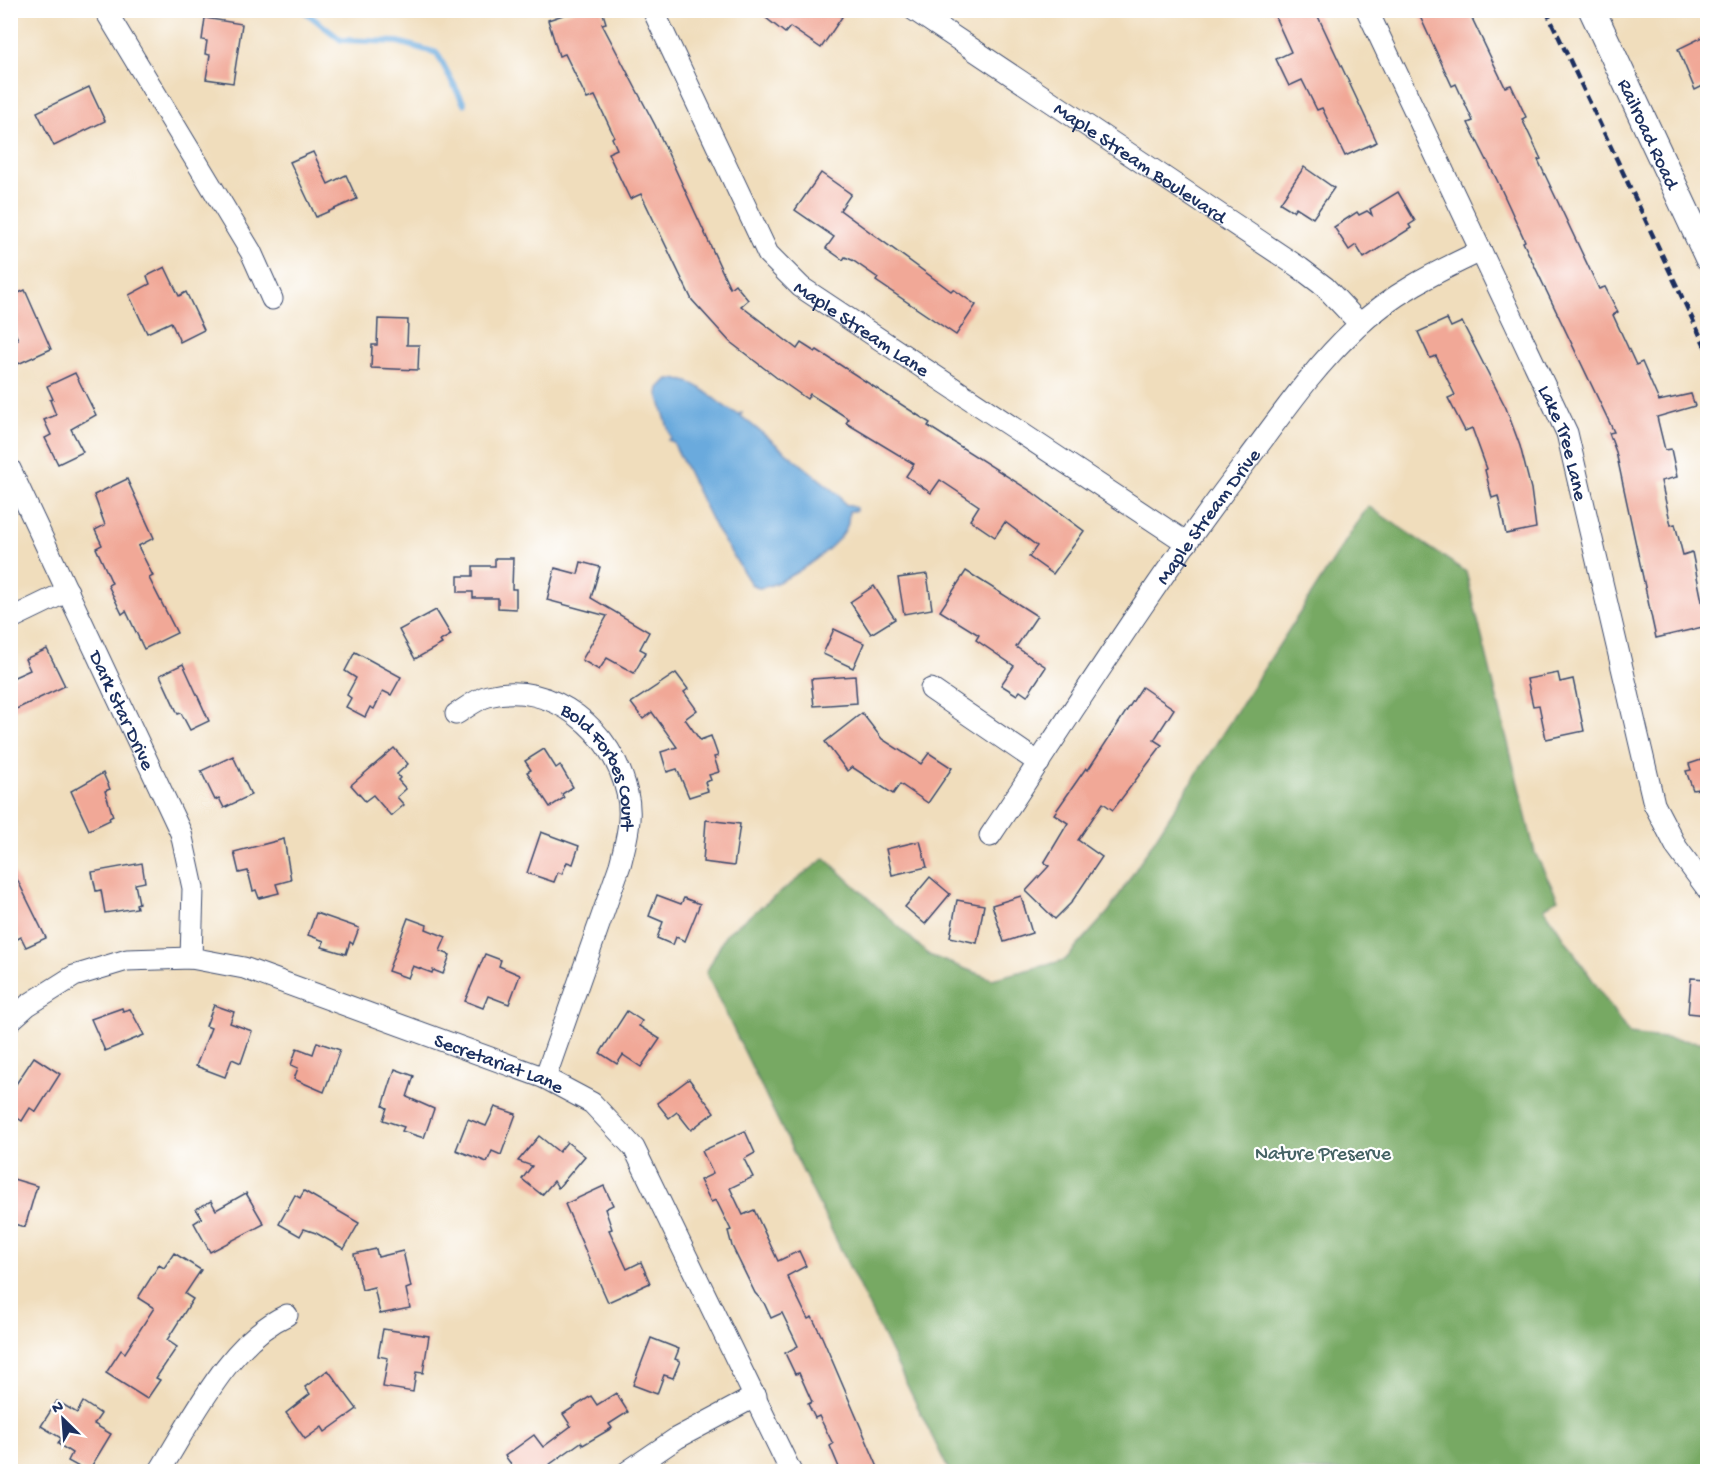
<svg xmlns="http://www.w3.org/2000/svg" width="1718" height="1482" font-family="'Gochi Hand',sans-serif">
  <rect width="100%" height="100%" fill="#fff"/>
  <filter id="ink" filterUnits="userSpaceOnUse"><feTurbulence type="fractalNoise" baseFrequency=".0167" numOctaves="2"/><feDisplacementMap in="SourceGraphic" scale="12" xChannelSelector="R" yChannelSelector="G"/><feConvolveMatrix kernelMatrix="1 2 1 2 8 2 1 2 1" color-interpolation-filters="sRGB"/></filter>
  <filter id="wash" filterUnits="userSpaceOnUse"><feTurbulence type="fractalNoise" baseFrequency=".008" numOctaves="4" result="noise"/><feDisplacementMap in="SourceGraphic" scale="24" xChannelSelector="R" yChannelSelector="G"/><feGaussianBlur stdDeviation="1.35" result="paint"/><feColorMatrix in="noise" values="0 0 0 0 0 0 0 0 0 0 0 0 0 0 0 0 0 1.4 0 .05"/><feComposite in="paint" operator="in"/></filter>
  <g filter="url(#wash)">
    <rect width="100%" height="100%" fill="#f0ddbc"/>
    <path fill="#77a964" stroke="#496c61" stroke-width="1.5" d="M1368,506l98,66 69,281 23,46 -14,9 85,126 78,9v428h-758l-243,-498 20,-39 99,-76 104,97 63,24 73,-19 44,-49z"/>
    <path fill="#6aaadd" stroke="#426c9e" stroke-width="1.5" d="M668,379c36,0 42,23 70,35l4,-1 -1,3 97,78 7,10 11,4v3h-7c-1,5 0,11 -2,15 -8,22 -66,61 -89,62l-7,-4 -35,-55 -43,-87 -5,-2 3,-2 -13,-44 1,-6z"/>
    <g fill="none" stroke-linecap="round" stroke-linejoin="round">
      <path stroke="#6aaadd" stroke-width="6" d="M303,10l38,30 57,2 39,11 27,51"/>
    </g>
    <g id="blocks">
      <g fill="#f1a897">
        <path d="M578,10h24l4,13 -4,1 53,101 75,163 5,-4 13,16 -7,6 56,43 4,-6 14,9 2,-2 113,73 -2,3 104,66 52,39 -31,43 -24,-17 8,-11 -32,-24 -10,15 -25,-17 9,-14 -39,-26 -9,13 -25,-17 8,-12 -68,-41 3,-4 -39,-25 -3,5 -30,-21 -47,-36 -38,-42 -51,-106 -11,5 -22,-46 9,-4 -5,-11 2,-2 -19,-40 -8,3 -22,-45 -6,2 -11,-36z"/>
        <path d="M756,10h77l9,7 -21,31 -31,-21 -5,6z"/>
        <path d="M1272,10h43l62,132 -32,14 -23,-48 -5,2 -15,-30 -13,6 -13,-27 15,-7z"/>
        <path d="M1417,10h51l37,77 6,-2 15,32 -4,2 19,40 -3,1 61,129 6,-2 13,25 -5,3 23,50 6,-3 17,39 32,-7 4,12 -38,11 8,33 6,-1 6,28 -16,4 10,44 4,-1 8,31 9,-3 15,74 -51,12 -40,-186 -7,-19 5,-1 -91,-190 2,-1 -28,-61 -29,-57 5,-2 -17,-37 -4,2z"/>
        <path d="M205,18l37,6 -9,59 -27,-4 4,-24 -5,-1 2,-13 -5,-1z"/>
        <path d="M1707,35v49l-12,6 -17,-41z"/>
        <path d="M89,87l16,34 -51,25 -17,-34z"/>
        <path d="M313,152l15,32 18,-9 11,24 -41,18 -26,-55z"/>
        <path d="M1304,167l30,21 -21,30 -17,-11 -3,4 -13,-8z"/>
        <path d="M821,173l30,21 -11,16 111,81 2,-2 23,16 -20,30 -80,-54 2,-3 -26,-18 -7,-3 -2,3 -17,-12 8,-11 -39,-27z"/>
        <path d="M1398,192l17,29 -6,4 2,3 -47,30 -8,-13 -7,5 -15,-23 23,-15 2,3 8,-4 5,4 -2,-6z"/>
        <path d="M165,267l14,29 7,-4 18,38 -24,12 -9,-20 -24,11 -18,-38 21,-11 -3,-8z"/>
        <path d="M25,290l26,59 -33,15 -8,-16v-6l8,-3 -8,-16v-26z"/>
        <path d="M378,319l30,1 -1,25h12l-1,25 -47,-2 1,-23h5z"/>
        <path d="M1447,319l4,8 11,-5 44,86 14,38 11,43 5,39 -30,6 -8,-38 -6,2 -7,-28 2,-1 -15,-41 -7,3 -17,-33 7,-3 -19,-39 -6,2 -12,-26z"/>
        <path d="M75,373l21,42 -25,14 12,23 -25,12 -13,-26 6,-3 -7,-15 12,-5 -6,-15 3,-1 -6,-13z"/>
        <path d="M127,479l27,59 -16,8 15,30 -4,2 28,55 -33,16 -18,-38 -4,3 -14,-29 4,-2 -16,-35 6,-3 -7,-15 10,-5 -11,-30z"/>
        <path d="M495,558h18l-1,31h4v20l-18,-1v-10h-25v-6h-15v-16h15v-10h22z"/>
        <path d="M581,562l19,5 -9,31 58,34 -9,17 6,3 -12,21 -27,-15 -8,12 -17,-10 25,-44 -60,-16 8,-32 23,6z"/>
        <path d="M966,571l71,45 -21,31 30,20 -19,29 -7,-5 -3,4 -16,-10 13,-19 -38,-26 3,-5 -39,-24z"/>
        <path d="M927,574l5,35 -28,5 -6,-36z"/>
        <path d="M874,586l21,33 -24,15 -21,-32z"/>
        <path d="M436,610l15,25 -11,6 2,3 -27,15 -16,-29z"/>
        <path d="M834,629l30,14 -11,25 -30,-14z"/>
        <path d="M47,649l18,37 -55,26v-33l20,-9 -5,-11z"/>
        <path d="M355,652l46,25 -10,18 -8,-4 -9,18 -4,-2 -5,10 -19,-10 5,-9 -4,-3 9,-17 -11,-7z"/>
        <path d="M183,664l26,57 -19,9 -9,-17 -3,1 -18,-39z"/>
        <path d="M676,673l12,16 -4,3 13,18 -12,9 15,21 11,-4 7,20 -4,1 5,15 -10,3 2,5 -6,2 3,9 -19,6 -12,-28 -10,3 -6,-20 16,-5 -25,-35 -9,7 -12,-16z"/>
        <path d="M1558,673l2,9 13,-3 11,52 -38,8 -7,-34 -6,1 -6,-27z"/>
        <path d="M855,676l2,27 -43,3 -3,-27z"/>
        <path d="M1142,687l32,22 -20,31 8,5 -49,65 -10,-7 -25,37 24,17 -31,46 -16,16 -29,-28 23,-25 -5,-3 24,-40 -14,-9 32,-46 2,2z"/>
        <path d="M862,713l20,26 39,25 8,-11 23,15 -24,35 -28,-19 -7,10 -41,-27 -5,4 -22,-29z"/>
        <path d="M394,748l14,16 -11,10 3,4 -2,2 8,9 -9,8 7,8 -13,11 -18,-21 -8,6 -14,-16z"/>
        <path d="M544,749l12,19 4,-3 13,22 -11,7 2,4 -14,9 -23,-35 4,-2 -6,-9z"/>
        <path d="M233,756l18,39 -27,13 -5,-10 -4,2 -14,-29z"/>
        <path d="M1707,758v51h-1l-8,-20 -5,1 -7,-19 5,-1 -2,-6z"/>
        <path d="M103,773l7,16 -5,2 8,25 -4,2 1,2 -21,10 -18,-39z"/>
        <path d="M706,820l34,4 -6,42 -31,-4z"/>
        <path d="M541,832l38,14 -6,18 -6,-2 -5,12 -4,-2 -4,10 -27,-9z"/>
        <path d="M284,839l7,41 -15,4 3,9 -20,5 -3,-8 -3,1 -5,-20 -9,2 -5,-21z"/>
        <path d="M920,841l7,26 -35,8 -6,-26z"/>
        <path d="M142,863l3,19 -10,2 4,19 -3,1 1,4 -32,5 -4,-23 -5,1 -4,-19z"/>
        <path d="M10,865l36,73 -20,9 -5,-10 -11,6z"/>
        <path d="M930,877l20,17 -25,30 -20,-17z"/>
        <path d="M657,895l24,9 3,-6 16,6 -15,37 -9,-4 -3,8 -16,-7 6,-16 -14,-6z"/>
        <path d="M1021,896l11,37 -28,9 -12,-37z"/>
        <path d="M957,900l27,5 -7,38 -27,-6z"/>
        <path d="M316,913l43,15 -6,16 -3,-2 -4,12 -24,-7 2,-6 -16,-6z"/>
        <path d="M408,918l19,7 -1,4 20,8 -6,14 10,4 -7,19 -10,-4 -1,3 -19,-7 -5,12 -20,-7z"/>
        <path d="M485,954l16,6 -2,6 21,9 -11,29 -21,-8 -5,12 -18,-7z"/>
        <path d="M1691,978l16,1v36l-19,-2z"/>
        <path d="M214,1005l20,7 -4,11 22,8 -11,32 -9,-4 -7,18 -29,-11 15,-38 -5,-2z"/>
        <path d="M122,1008l1,3 7,-2 14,26 -39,16 -14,-32z"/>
        <path d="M627,1011l15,10 -3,5 21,13 -19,28 -18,-12 -6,9 -17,-11z"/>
        <path d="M317,1042l23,8 -16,42 -30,-13 4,-11 -7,-3 6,-17 16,6z"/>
        <path d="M34,1057l26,17 -24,38 -6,-4 -8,13 -12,-8v-20z"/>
        <path d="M395,1069l19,7 -7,21 27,12 -10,29 -22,-7 2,-4 -21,-7 4,-12 -4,-2z"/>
        <path d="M689,1079l25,33 -23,18 -14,-18 -8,6 -12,-15z"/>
        <path d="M495,1107l21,7 -15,41 -9,-4 -5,11 -31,-12 12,-31 18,7z"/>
        <path d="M745,1131l10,22 -11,6 9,18 -23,11 13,27 11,-5 24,51 21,-10 7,15 -19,10 21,43 4,-2 10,20 58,135h-39l-11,-26 3,-2 -14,-28 -4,2 -7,-14 4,-2 -13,-29 -4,1 -10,-21 13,-7 -16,-33 -11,5 -7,-15 -9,-10 -23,-47 -4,-15 3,-1 -15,-30 -5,2 -11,-22 13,-6 -11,-23z"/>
        <path d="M539,1136l20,16 8,-10 18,14 -27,32 -4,-7 -12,14 -20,-16 10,-13 -14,-5z"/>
        <path d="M10,1178l27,8 -12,41 -15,-4z"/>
        <path d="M604,1186l9,19 -8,4 7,20 -3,1 18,39 14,-7 9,21 -42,19 -43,-98z"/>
        <path d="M304,1191l55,32 -15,26 -28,-16 -12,-4 -4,7 -21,-12 16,-29 5,3z"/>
        <path d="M246,1193l18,31 -54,28 -16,-29 8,-5 -6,-9 15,-8 5,9z"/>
        <path d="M376,1249l2,8 25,-6 8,36 -5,2 4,19 -30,6 -6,-27 -12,3 -8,-36z"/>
        <path d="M174,1253l27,17 -16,24 8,5 -26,41 10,7 -21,31 4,2 -13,19 -41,-26 15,-23 4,3 29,-45 -16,-10 21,-33 5,3z"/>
        <path d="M383,1329l46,7 -6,37 -7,-1 -3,20 -30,-5 5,-29 -10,-2z"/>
        <path d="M651,1338l28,11 -4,10 5,2 -7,17 -9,-3 -7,19 -24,-9z"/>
        <path d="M328,1370l29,39 -32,23 -3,-5 -17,12 -19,-26 24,-19 -5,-7z"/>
        <path d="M616,1393l12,19 -19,12 3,4 -29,17 -2,-3 -42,30h-22l-12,-16 29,-21 9,12 28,-21 -8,-12 28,-18 6,9z"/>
        <path d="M57,1401l20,12 6,-11 18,12 -7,10 17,10 -23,38 -20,-11 4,-8 -14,-9 3,-6 -20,-12z"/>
      </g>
    </g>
  </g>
  <g filter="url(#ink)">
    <use href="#blocks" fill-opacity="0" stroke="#3b496c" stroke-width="1.5"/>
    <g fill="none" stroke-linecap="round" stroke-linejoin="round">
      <defs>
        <g id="minor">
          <path d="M105,10l146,242 21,47"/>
          <path id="s1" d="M653,10l115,244 33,33 386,256"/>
          <path id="s2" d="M914,10l386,258 25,19 35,37"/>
          <path id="s3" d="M1367,10l200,423 87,371 23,44 31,42"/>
          <path id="s4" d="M10,469l171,364 12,55 -2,70"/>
          <path d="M10,619l58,-28"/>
          <path d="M931,689l108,74"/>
          <path id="s5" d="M456,714c10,-6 21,-15 32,-18 64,-17 126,36 139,97 6,24 -1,49 -7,72l-75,213"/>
          <path id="s6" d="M990,836c84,-126 164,-254 256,-374 34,-45 67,-94 109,-133 36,-35 81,-57 126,-78"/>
          <path id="s7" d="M10,1021l18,-16 46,-29 53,-16 64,-2 53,10 301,110 47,25 42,45 157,324"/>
          <path d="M159,1472c33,-52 70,-131 128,-157"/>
          <path d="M627,1472l50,-34 79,-42"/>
        </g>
        <g id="tertiary">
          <path id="s8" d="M1592,10l116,248"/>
        </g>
      </defs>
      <use href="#minor" stroke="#3b496c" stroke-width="23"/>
      <use href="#tertiary" stroke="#3b496c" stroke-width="28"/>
      <use href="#minor" stroke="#fff" stroke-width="21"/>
      <use href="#tertiary" stroke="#fff" stroke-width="26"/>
      <path stroke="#1b2f5e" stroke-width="4.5" stroke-dasharray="9 4.5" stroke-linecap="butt" d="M1546,10l162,342"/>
    </g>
  </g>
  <g text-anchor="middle" stroke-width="4.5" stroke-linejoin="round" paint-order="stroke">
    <g font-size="20" fill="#1b2f5e" stroke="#fff">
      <text dy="7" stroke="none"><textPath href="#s8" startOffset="136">Railroad Road</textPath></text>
      <text dy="7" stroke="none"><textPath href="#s2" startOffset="273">Maple Stream Boulevard</textPath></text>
      <text dy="7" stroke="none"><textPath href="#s1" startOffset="390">Maple Stream Lane</textPath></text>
      <text dy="7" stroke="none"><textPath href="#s3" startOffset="476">Lake Tree Lane</textPath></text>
      <text dy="7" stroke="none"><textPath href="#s6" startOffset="387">Maple Stream Drive</textPath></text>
      <text dy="7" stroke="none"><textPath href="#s4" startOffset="266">Dark Star Drive</textPath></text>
      <text dy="7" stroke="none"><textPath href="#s5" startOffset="189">Bold Forbes Court</textPath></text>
      <text dy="7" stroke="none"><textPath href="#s7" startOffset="524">Secretariat Lane</textPath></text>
    </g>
    <g font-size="20" fill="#456365" stroke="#fff">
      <text x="1323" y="1159">Nature Preserve</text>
    </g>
  </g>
  <rect width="1718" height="1482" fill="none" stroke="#fff" stroke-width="36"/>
  <g transform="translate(63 1419) rotate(335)" stroke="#ffffff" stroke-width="4.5" paint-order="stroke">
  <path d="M0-4.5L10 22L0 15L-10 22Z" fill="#1b2f5e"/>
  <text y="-9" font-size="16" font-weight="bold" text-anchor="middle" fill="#1b2f5e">N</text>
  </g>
</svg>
